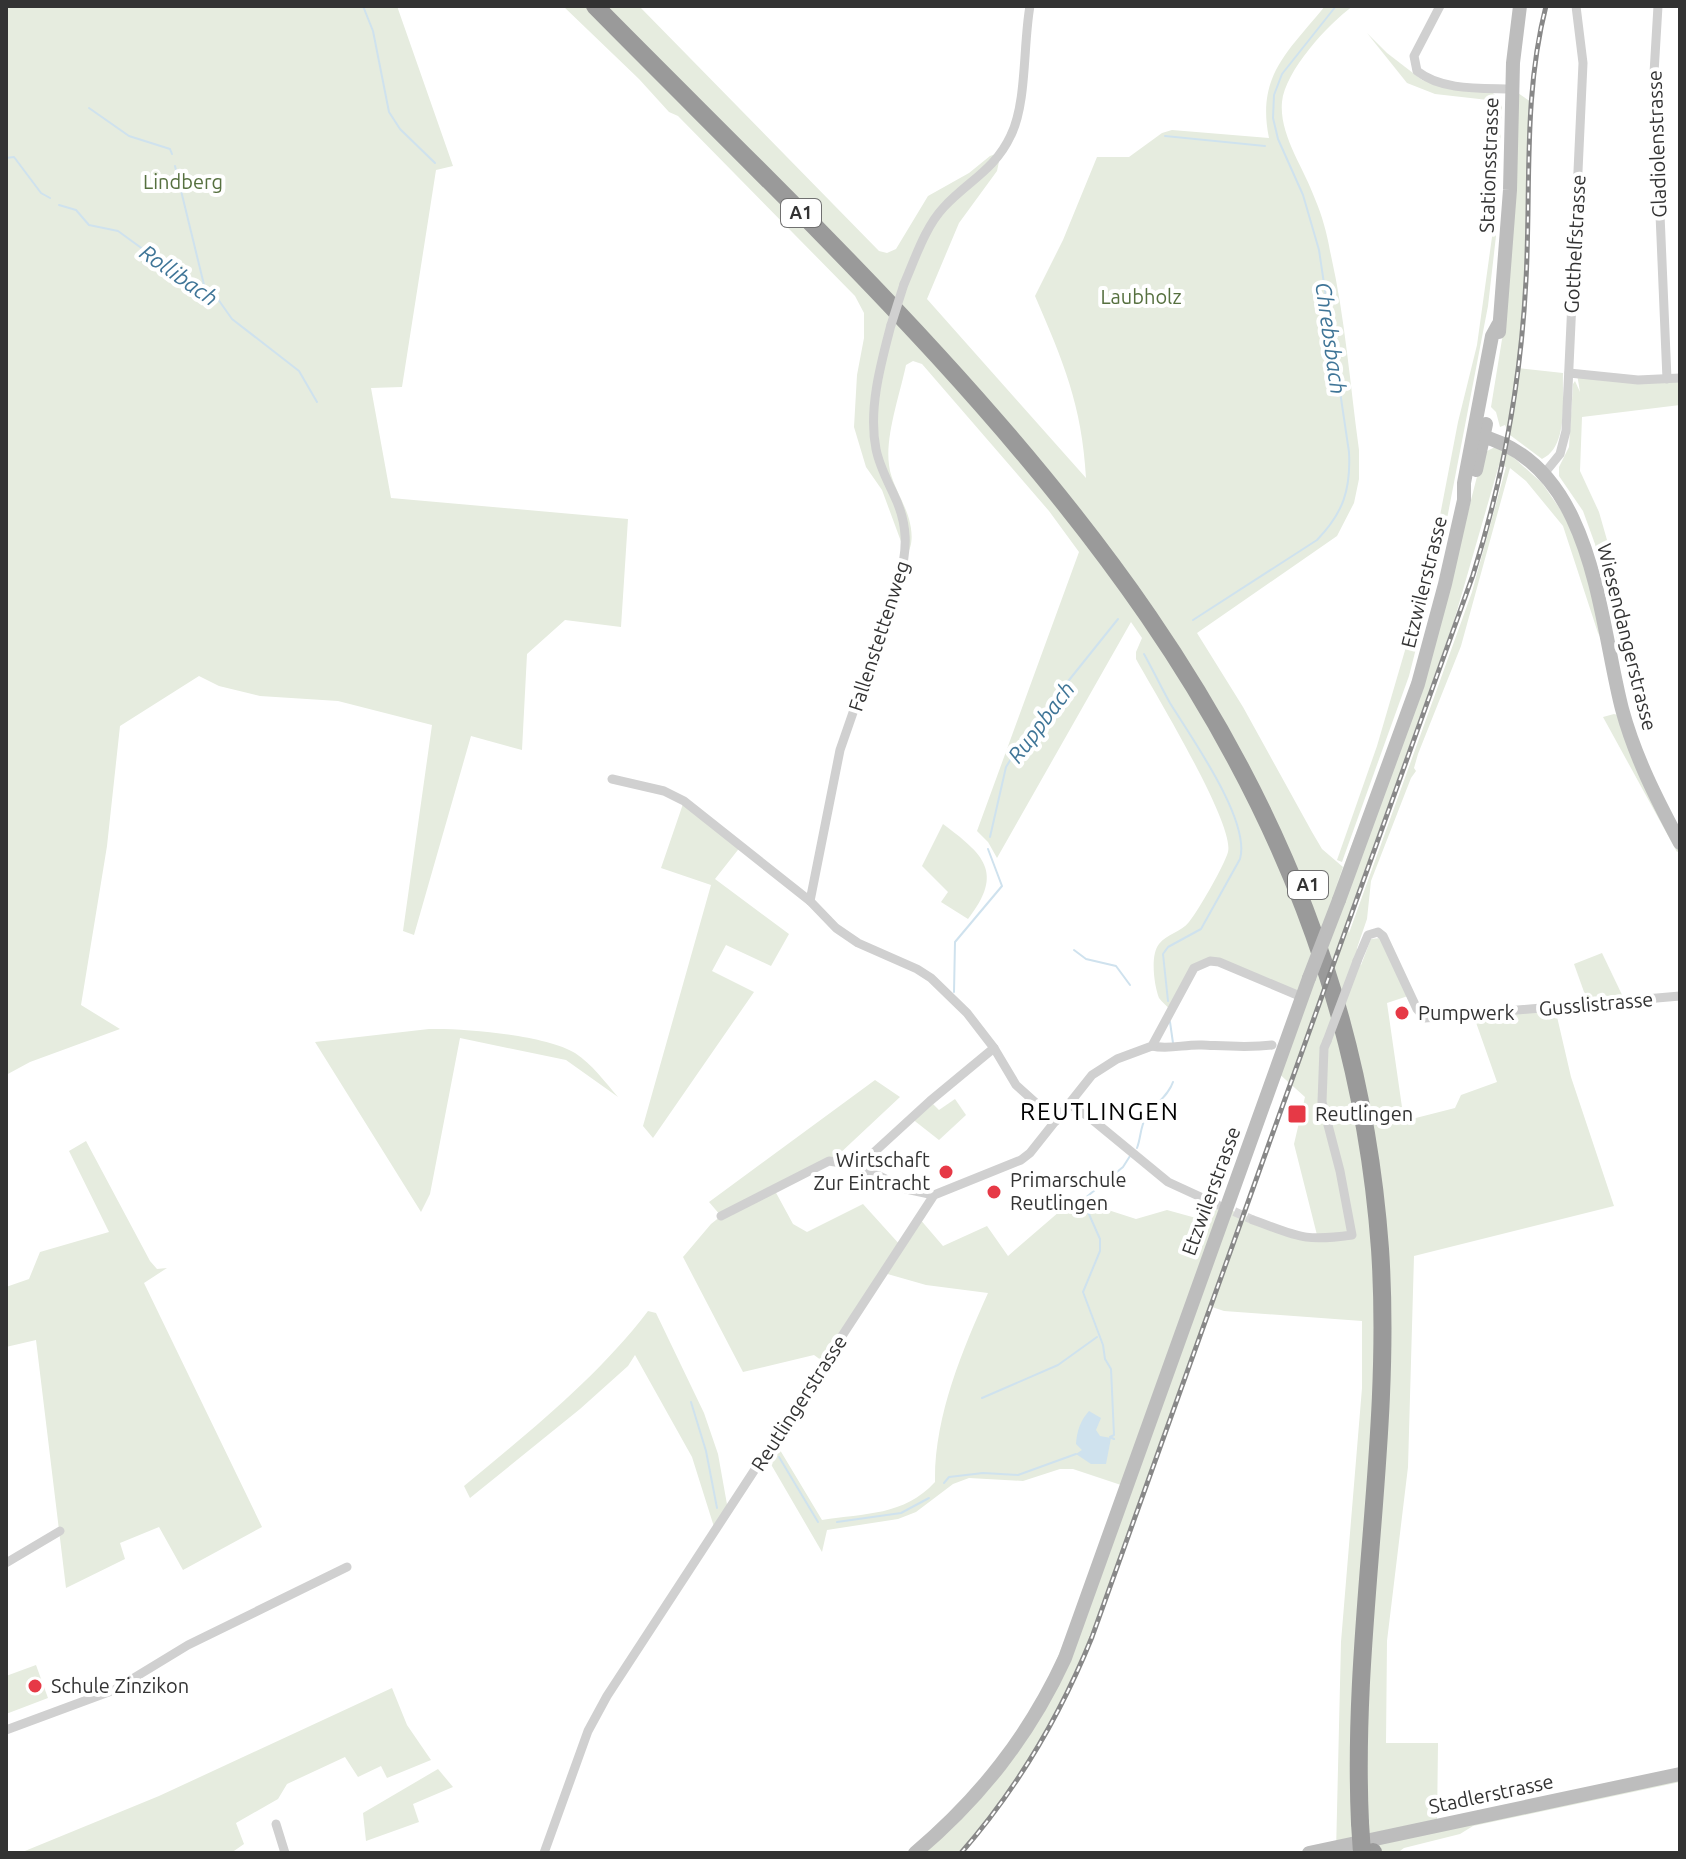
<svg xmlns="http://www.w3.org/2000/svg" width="1686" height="1859" font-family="Ubuntu,sans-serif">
  <rect width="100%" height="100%" fill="#fff"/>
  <g fill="#e6ecdf" fill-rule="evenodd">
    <path d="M6,6h391l56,160 -17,4 -34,217 -31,1 20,110 237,21 -7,108 -56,-7 -38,34 -5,96 -51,-14 -57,199 -11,-4 29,-206 -94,-24 -78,-5 -41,-10 -20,-10 -79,50 -13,120 -26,159 39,24 -90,33 -24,13z"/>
    <path d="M563,6h76l240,245 8,2 9,-4 32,-53 41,-23 21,-17 11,-4 -4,19 -38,52 -32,76 159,179c-4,-73 -23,-117 -51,-182l28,-56 34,-83h32l33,-24 10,-3 97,8c-13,-63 20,-87 56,-132h28c-25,18 -68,65 -71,96 -3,33 22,66 33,97 7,16 12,35 15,52 15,65 20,133 29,199v29l-5,24 -17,33 -140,97 46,74 69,125 10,17 21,18 -8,22 111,-291 37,-145 12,-6 18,10 29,26 34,49 28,112 -6,-11 -35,-107 -37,-45 -16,-13 -49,178 -43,108 -4,14 2,3 -5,7 -40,103 -4,38 -10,29v13l4,4 10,-26 9,-1 28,58 -21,7 17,118 51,-13 6,-13 36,-13 -24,-68 82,-6 16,69 43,129 -200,50 -6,211 -21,174 -1,102h52l-1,82 243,-51v8l-207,44 -13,8 -56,14 -7,5h-61l5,-211 21,-254v-67l-138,-10 -12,-4 -116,319 -24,57 -18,36 -41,66 -52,68h-46l115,-128 97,-238 -54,-18h-13l-37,12 -54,-3 -16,6 -37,28 -18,7 -71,11 -5,22 -57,-98 7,-11 8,7 42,70c43,-7 82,-4 113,-38 -1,-65 27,-131 53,-189l-62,-8 -42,-12 -59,90 -11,-8 -71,17 -60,-115 28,-33 10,-8 -12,-14 166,-122 25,17 -63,59 -63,33 19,35 14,8 56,-28 38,42 18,-28 24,28 44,-20 21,30 66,-57 62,20 31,-9 29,8 7,-19 72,29 43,11 -24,-95 11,-47 -29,-26 26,-74 -83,-35 -17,1 -31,48c-3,-4 -9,-9 -12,-13 -5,-13 -9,-43 0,-54 8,-10 22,-12 30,-22 9,-11 35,-56 39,-70 7,-28 -75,-162 -92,-193v-7l6,-14 -11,-16 -134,236 -9,-16 -11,-11 102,-279 -30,-41 -127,-147 -9,-3 -7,4c-6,29 -21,71 -17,100 2,18 15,36 20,54 3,11 5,27 -3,36l-24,-65 -16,-23 -12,-40 3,-52 7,-37v-25l-9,-17 -177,-180 -9,-4 -30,-33zM1499,465l7,2 -34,125 -123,341 -3,-10 108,-302z"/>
    <path d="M1367,33l20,20 35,27 22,7 48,5 10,10 -6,134 -8,70 -47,244 -32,126 -67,186 -5,-2 40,-114 36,-123 25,-97 20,-104 19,-77 15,-108 5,-136 -62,-7 -28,-11z"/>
    <path d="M1518,93l13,9 -5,178 -8,88 45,5c-1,24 6,74 -21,86l-32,-24 -5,-10 -5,2 -4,-15 -5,-5 13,-80z"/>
    <path d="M1577,374l103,4v27l-98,12 -2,54 19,41 8,28 13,91v23l-25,-110 -12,-33 -24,-35v-9l10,-20 4,-63 2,-3 5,11z"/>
    <path d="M1614,714l4,1 35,86 27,49 -3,2 -74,-135z"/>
    <path d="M684,801l57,45 -26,33 74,55 -18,32 -45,-21 -14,26 42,21 -101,146 -10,-12 68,-241 -50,-17z"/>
    <path d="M943,824c40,30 62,48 25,95l-27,-17 7,-10 -26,-26z"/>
    <path d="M1602,953l22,46 -36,4 -14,-39z"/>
    <path d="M429,1029c35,-1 117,6 146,24 17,11 30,29 43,44l-52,-37 -106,-22 -30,156 -9,18 -106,-170z"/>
    <path d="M955,1099l11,16 -27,25 -28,-22 19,-17 9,9z"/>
    <path d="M86,1141l64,120 7,8 10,-1 -23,15 118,244 -79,43 -24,-43 -39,16 5,16 -59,29 -30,-248 -30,7v-60l23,-8 11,-27 69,-20 -40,-81z"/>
    <path d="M648,1311l8,2 48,100 14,41 10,56 -13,20 -23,-73 -57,-102 -7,11 -48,43 -110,89 -6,-12c65,-54 133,-108 184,-175z"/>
    <path d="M36,1665l12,33 -42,16v-38z"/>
    <path d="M392,1688l15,37 24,35 -44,18 -6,-12 -23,11 -13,-20 -58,27 -9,15 -42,24 8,21 -13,9h-211l139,-57z"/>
    <path d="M438,1769l15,18 -40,17 6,18 -53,19 -3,-28z"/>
  </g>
  <path fill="#cfe2ee" d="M1089,1411l12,7 -5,12 4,6 11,2 -5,26h-15l-15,-10 6,-4 -6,-6c1,-13 4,-23 13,-33z"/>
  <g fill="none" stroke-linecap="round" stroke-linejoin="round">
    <g stroke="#cfe2ee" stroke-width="2">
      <path d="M363,6l10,25 16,81 11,17 35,34"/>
      <path d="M89,108l40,28 41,13 2,5"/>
      <path d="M1165,136l100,10"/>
      <path d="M6,158l8,-1 27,36 9,5"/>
      <path d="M175,166l31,127"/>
      <path d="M59,205l17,5 13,15 29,6 88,64h9l17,24 67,52 18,31"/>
      <path d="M1193,620l124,-80c26,-27 34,-50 32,-88l-30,-202 -16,-55 -25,-56 -5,-21 1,-23 8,-21 54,-68"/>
      <path d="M1144,654c9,16 17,33 26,49 21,34 81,118 70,156l-39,70 -33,18 -5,7 5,47"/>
      <path d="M990,837l16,-70 23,-37 89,-111"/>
      <path d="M1074,950l12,9 30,7 14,19"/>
      <path d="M954,992l1,-50 47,-56 -14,-37"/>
      <path d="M1170,1022l3,21"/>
      <path d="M1137,1148c4,-10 3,-21 9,-31 8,-13 22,-20 27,-35"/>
      <path d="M982,1398l76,-33 39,-28"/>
      <path d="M691,1402l15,49 11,57"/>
      <path d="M1114,1439l-4,-2 4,-2 -3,-66 -6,-10 -2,-14 -20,-53 17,-41v-12l-16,-36v-4l39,-32 7,-11"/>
      <path d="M779,1457l39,65"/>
      <path d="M944,1483l5,-6 34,-4 35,2 58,-21"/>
      <path d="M837,1522l64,-9 28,-15"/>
    </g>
    <path stroke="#d6d6d6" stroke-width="9" stroke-dasharray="9 4.5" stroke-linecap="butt" d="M1222,1206l31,14"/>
    <g stroke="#d0d0d0" stroke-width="9">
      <path d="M1440,6l-26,50 3,15c25,20 65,17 95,18"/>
      <path d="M1658,6l-4,67 13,306"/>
      <path d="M904,284c11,-25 21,-57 40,-77 24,-26 51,-37 67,-72 16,-33 12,-91 19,-129"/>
      <path d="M1569,373l69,7 42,-2"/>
      <path d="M1543,475l17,-21 6,-23 17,-368 -7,-57"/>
      <path d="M612,779l52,12 20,10 126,100 26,27 22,15 59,26 14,9 36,35 27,35 22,37 40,36"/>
      <path d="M810,901l30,-151 59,-170c9,-31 9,-56 -5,-85 -7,-15 -15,-30 -18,-46 -8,-40 5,-86 15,-124"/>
      <path d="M1357,961l11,-26 10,-3 5,4 34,73 8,9 255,-22"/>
      <path d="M1152,1046c17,4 33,-2 50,-1 24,1 47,3 70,0"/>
      <path d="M1069,1104l20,13 79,65 50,23"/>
      <path d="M859,1166l71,-65 64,-53"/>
      <path d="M721,1216l108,-55 30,5 47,23 28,6"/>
      <path d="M1253,1220c45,16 49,22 99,15l-12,-64 -18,-69 2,-54 3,-7"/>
      <path d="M6,1563l54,-32"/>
      <path d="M6,1730l108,-40 74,-45 159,-78"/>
      <path d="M276,1824l9,29"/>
      <path d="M544,1853l44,-122 19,-35 327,-501 87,-35 9,-7 62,-78 25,-16 35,-13 42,-78 16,-7 9,1 83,35"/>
    </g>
    <g stroke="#bdbdbd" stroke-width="14">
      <path d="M1499,332l11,-142 3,-127 7,-57"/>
      <path d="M1477,435c117,27 121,181 145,274 13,48 35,91 58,134"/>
      <path d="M1476,470l10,-46"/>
      <path d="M1339,900l79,-216 27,-100 19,-84v-17l28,-147 6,-11"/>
      <path d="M915,1853c65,-55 114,-117 150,-195l244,-680"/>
      <path d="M1309,1853l371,-79"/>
    </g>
    <g stroke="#9a9a9a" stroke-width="18">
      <path d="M595,6c359,364 745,695 785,1243 13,192 -29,382 -20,574"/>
      <path d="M1373,1852v1"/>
    </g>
    <defs>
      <path id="rail" d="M961,1853c56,-64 99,-137 131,-216l381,-1062c30,-96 48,-195 53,-295 5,-92 -3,-184 20,-274"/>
    </defs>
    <use href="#rail" stroke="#888" stroke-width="5"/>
    <use href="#rail" stroke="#fff" stroke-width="2" stroke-dasharray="6" stroke-linecap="butt"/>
    <g stroke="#d0d0d0" stroke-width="9">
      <path d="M891,325l13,-41"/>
      <path d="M1327,1041l30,-80"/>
    </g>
    <path stroke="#bdbdbd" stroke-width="14" d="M1309,978l30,-78"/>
    <path stroke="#9a9a9a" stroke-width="18" d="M1360,1823l2,30"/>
  </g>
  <g fill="#e63946" stroke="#fff" stroke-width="3">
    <circle cx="1402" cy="1013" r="8"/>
    <rect x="1287" y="1104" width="20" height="20" rx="4"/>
    <circle cx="946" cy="1172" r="8"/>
    <circle cx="994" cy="1192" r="8"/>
    <circle cx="35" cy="1686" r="8"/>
  </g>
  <g text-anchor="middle" stroke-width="8" stroke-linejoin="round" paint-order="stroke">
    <g fill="#fff" stroke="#707070" stroke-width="2">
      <rect x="781" y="199" width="40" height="28" rx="6"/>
      <rect x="1288" y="871" width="40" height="28" rx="6"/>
    </g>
    <g font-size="18" font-weight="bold" fill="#333">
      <text x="801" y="219">A1</text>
      <text x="1308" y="891">A1</text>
    </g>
    <g font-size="20" fill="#333" stroke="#fff">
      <text transform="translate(1657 144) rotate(-92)" y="7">Gladiolenstrasse</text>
      <text transform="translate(1489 165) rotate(-88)" y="7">Stationsstrasse</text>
      <text transform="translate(1575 244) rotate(-87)" y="7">Gotthelfstrasse</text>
      <text transform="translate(1424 582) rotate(-76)" y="7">Etzwilerstrasse</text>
      <text transform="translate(879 636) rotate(-72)" y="7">Fallenstettenweg</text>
      <text transform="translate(1627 637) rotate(76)" y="7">Wiesendangerstrasse</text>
      <text transform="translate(1596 1004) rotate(-5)" y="7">Gusslistrasse</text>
      <text transform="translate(1211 1191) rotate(-70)" y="7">Etzwilerstrasse</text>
      <text transform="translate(799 1403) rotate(-57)" y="7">Reutlingerstrasse</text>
      <text transform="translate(1491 1794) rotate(-12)" y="7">Stadlerstrasse</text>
    </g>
    <g font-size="20" fill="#56703f" stroke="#fff">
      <text x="183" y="189">Lindberg</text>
      <text x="1141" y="304">Laubholz</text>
    </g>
    <g font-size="20" fill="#333" stroke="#fff" text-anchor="start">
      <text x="1418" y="1020">Pumpwerk</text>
      <text x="1315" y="1121">Reutlingen</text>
      <text x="930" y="1167" text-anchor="end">Wirtschaft<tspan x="930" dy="23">Zur Eintracht</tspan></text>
      <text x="1010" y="1187">Primarschule<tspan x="1010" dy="23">Reutlingen</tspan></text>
      <text x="51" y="1693">Schule Zinzikon</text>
    </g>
    <g font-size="22" font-style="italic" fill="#3f7597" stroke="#fff">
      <text transform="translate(179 275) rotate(35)" y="8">Rollibach</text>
      <text transform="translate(1331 338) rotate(82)" y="8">Chrebsbach</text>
      <text transform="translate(1041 722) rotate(-53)" y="8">Ruppbach</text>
    </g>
    <g font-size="24" letter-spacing="2" fill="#000" stroke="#fff">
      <text x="1100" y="1120">REUTLINGEN</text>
    </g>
  </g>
  <rect width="1686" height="1859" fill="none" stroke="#333333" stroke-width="16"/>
</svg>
